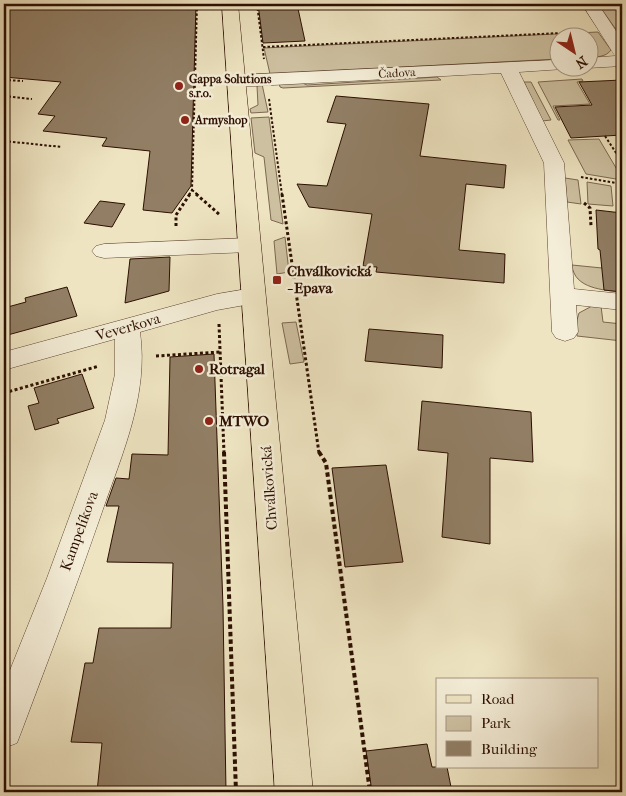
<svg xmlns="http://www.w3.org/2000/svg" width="626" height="796" font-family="'IM FELL French Canon',serif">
  <rect width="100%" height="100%" fill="#eee4c1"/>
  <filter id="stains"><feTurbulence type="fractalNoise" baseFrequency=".004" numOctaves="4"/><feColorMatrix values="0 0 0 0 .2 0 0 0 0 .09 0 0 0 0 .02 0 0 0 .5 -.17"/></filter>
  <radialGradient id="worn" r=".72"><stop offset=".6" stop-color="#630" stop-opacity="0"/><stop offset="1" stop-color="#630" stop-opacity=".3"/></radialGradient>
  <g fill="#cdc0a0" stroke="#7c6850">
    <path d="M598,4h24v34z"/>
    <path d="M598,32l13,18c-5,7 -14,7 -22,7l-1,-19h-30v21l-288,15 -6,-26z"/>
    <path d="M437,77l4,3 -158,8 -3,-1 -1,-4 21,-1 7,3z"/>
    <path d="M582,79l1,2 -6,1 13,22 -37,2 7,14h-2l-20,-38z"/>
    <path d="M524,82h7l20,38 -9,1z"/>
    <path d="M262,84l6,28 -17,1 -1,-4 8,-4 -1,-19z"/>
    <path d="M269,117l14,107 -12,-4 -7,-63 -9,-4 -4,-35z"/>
    <path d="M599,139l23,39v2l-36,-6 -18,-34z"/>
    <path d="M565,178l13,2 3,24 -14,-2z"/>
    <path d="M587,182l24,4 2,20 -25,-2z"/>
    <path d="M285,237l4,35 -12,2 -3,-33z"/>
    <path d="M572,265l50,5v22c-18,-2 -48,-3 -50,-27z"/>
    <path d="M592,306h9l2,16 19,2v17l-45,-5v-16l2,-7z"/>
    <path d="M296,322l8,40 -14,2 -8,-41z"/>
  </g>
  <g fill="#917e64" stroke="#2c0f00">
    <path d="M4,4l87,4 3,-4h102l-5,182 -19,27 -29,-3 7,-59 -48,-5 5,-8 -64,-7 12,-15 -17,-2 23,-32 -57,-5z"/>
    <path d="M258,4h39l8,37 -42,2z"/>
    <path d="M622,80v55l-51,3 -16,-31 37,-2 -13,-23z"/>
    <path d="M336,96l93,8 -9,52 86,9 -2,23 -38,-4 -7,66 46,4 -1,29 -128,-11 1,-5 -14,-1 9,-52 -63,-7 -12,-23 30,2 19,-62 -19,-2z"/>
    <path d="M100,201l25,3 -13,23 -28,-4z"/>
    <path d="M596,210l26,3v79l-18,-2 -4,-40 -2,-1z"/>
    <path d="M170,257l-1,34 -44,12 5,-44z"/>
    <path d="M67,287l10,29 -73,20v-28l22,-6 -1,-4z"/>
    <path d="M369,329l74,6 -1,33 -77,-7z"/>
    <path d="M214,354l9,253 3,185h-129l5,-49 -31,-1 14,-79h8l6,-35h72l2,-65 -66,-1 12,-56h-13l10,-28 13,1 3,-25 36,1 2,-98z"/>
    <path d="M82,374l12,34 -37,11 2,4 -24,7 -7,-24 11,-3 -5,-15z"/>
    <path d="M422,401l109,11 2,50 -43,-4v86l-48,-7 6,-84 -30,-3z"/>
    <path d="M386,465l17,97 -58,5 -13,-99z"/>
    <path d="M427,744l5,23h15l5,25h-80l-6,-41z"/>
  </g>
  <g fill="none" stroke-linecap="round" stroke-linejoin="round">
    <defs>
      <g id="minor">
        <path d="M582,4h16l24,36v26l-34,2h-4h4v-10l27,-2z"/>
        <path d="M558,60v8h7l-1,1 -45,3 45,91 10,126 48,5v16l-46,-5 2,27 -4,6 -9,3 -9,-3 -4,-6 -8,-169 -43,-90 -265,14 -7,-2 -2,-4 2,-4 7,-2z"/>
        <path d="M249,238l8,2 4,5 -4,5 -8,2 -145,6 -8,-2 -4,-5 4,-5 8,-2z"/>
        <path d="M253,288l9,2 3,6 -3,6 -45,8 -77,22c9,63 -18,122 -38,180 -25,73 -53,146 -80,218l-5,13 -13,5v-63l43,-107 58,-158 10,-46v-35l-111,31v-18l213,-58z"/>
      </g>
      <path id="major" d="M222,4h16l75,788h-38z"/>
    </defs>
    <use href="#minor" stroke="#5c4430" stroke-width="1"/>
    <use href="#major" stroke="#2c0f00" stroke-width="1"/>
    <g stroke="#2c0f00" stroke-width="2" stroke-dasharray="2.5 2" stroke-linecap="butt">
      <path d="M257,4l7,55"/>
      <path d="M263,47l319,-15"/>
      <path d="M4,80l19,1"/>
      <path d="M4,96l28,3"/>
      <path d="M269,99l13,96"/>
      <path d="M194,118l22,-1"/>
      <path d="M605,136l17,26"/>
      <path d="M4,141l58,6"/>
      <path d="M581,177l41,7"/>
      <path d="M192,190l6,5"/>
      <path d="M189,195l3,-5 5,-186"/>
    </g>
    <g stroke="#2c0f00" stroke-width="3" stroke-dasharray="3 2.5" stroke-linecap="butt">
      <path d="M196,194l24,21"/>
      <path d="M282,194l37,259"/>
      <path d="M584,203l6,5 1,18"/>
      <path d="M176,226v-11l14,-21"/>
      <path d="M219,324l5,129"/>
      <path d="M156,356l64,-4"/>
      <path d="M4,393l95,-27"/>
    </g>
    <g stroke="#2c0f00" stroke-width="4" stroke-dasharray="4.5 3" stroke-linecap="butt">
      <path d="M224,452l12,340"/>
      <path d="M319,452l7,11 44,329"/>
    </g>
    <use href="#minor" fill="#f4edd7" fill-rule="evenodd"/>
    <use href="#major" fill="#eee4c1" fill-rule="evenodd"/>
  </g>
  <g fill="#8f2418" stroke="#f4edd7" stroke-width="2">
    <circle cx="179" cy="86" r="5"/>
    <circle cx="185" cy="120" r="5"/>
    <rect x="272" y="275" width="10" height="10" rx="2.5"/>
    <circle cx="199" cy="369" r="5"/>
    <circle cx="209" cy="421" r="5"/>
  </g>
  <g text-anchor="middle" stroke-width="5" stroke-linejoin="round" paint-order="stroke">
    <g font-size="12" fill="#2c0f00" stroke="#f4edd7">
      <text transform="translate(397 73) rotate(-3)" y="4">Čadova</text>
    </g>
    <g font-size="12" font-weight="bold" fill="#2c0f00" stroke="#f4edd7" text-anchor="start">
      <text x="189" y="83">Gappa Solutions<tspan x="189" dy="14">s.r.o.</tspan></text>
      <text x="195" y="124">Armyshop</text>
    </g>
    <g font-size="15" font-weight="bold" fill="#2c0f00" stroke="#f4edd7" text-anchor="start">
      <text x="287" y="276">Chválkovická<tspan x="287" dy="17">- Epava</tspan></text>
      <text x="209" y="374">Rotragal</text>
      <text x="219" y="426">MTWO</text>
    </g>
    <g font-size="15" fill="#2c0f00" stroke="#f4edd7">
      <text transform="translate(128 327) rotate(-16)" y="5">Veverkova</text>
      <text transform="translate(269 488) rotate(-94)" y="5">Chválkovická</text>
      <text transform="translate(79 531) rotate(-70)" y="5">Kampelíkova</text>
    </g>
  </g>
  <rect width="626" height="796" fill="none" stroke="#eee4c1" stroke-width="20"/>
  <rect x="5" y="5" width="616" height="786" fill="none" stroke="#2c0f00" stroke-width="2.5"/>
  <rect x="10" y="10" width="606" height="776" fill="none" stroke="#2c0f00"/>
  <rect x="436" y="678" width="162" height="90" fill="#f4edd7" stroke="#a49481"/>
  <rect x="446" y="695" width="25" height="8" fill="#eee4c1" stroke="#a49481"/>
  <text x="481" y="704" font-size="15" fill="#2c0f00">Road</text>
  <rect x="446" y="716" width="25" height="15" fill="#cdc0a0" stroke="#a49481"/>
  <text x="481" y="728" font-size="15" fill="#2c0f00">Park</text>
  <rect x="446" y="741" width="25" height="15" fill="#917e64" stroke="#a49481"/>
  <text x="481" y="754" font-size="15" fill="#2c0f00">Building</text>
  <g transform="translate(574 52) rotate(145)"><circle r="24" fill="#f4edd7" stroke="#a49481"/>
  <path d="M0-4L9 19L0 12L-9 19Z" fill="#8f2418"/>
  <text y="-8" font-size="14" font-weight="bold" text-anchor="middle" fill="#2c0f00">N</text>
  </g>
  <rect width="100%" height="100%" filter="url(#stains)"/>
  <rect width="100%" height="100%" fill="url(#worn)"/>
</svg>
